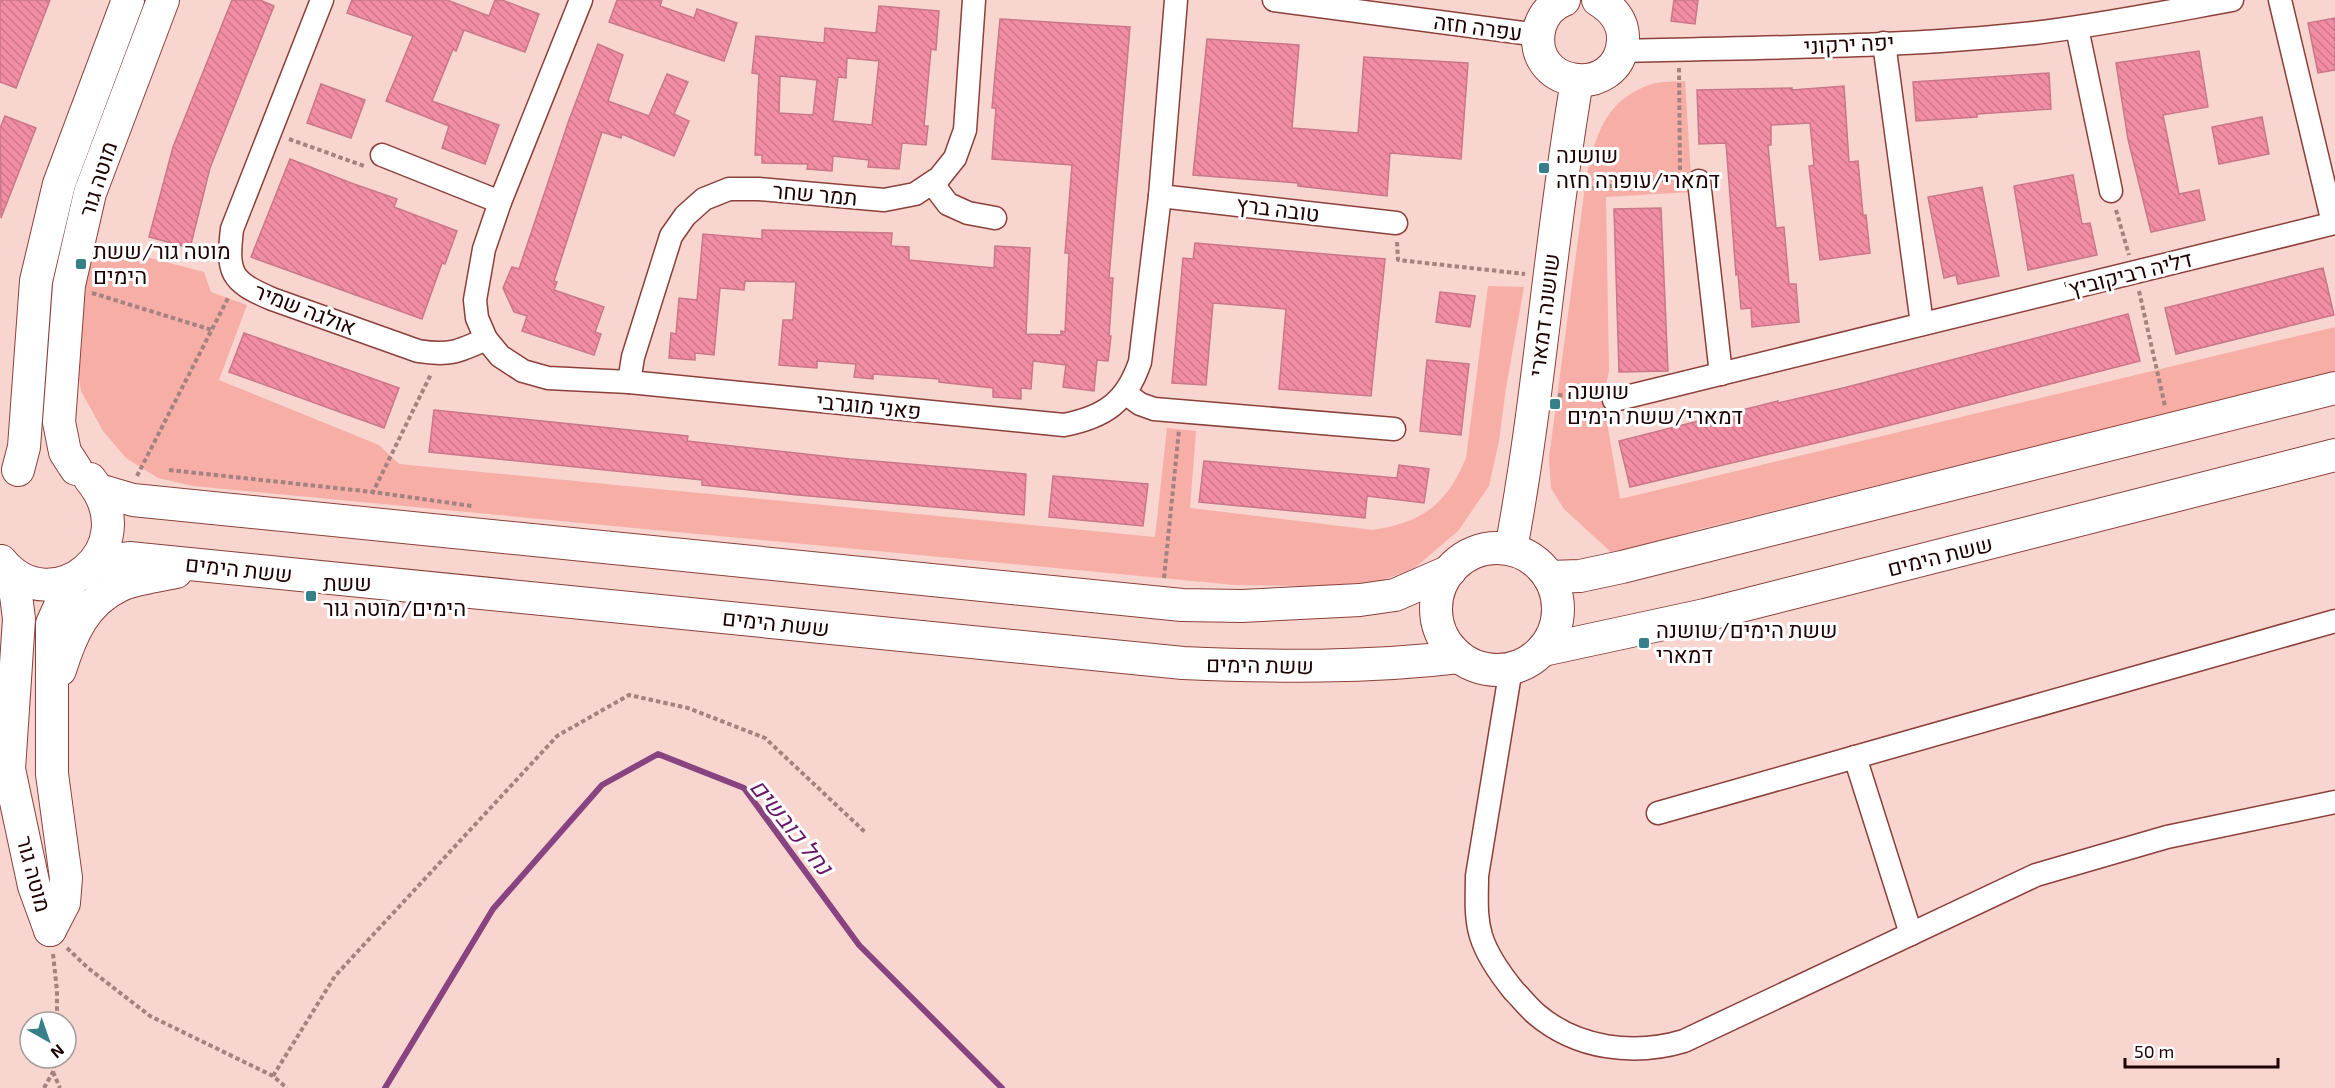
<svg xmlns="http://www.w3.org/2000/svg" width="2335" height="1088" font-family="'Exo 2',Heebo,sans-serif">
  <defs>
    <pattern id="building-back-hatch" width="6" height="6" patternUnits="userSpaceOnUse" patternTransform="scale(1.5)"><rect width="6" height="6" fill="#f28da3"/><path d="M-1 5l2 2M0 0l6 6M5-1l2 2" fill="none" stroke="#cf788b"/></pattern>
  </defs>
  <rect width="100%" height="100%" fill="#f9d5d0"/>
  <g fill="#f6aea6">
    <path d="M1685,81l7,111 -86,5 3,174 -6,27 17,101 715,-172v45l-639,158 -83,24 -49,-45 -13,-21 -2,-30 37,-279c9,-43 19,-80 66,-95 10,-3 22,-2 33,-3z"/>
    <path d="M89,242l115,30 7,20 36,13 -28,75 160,65 20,19 756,73 12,-109 29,3 -6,77 183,22c50,-8 73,-25 93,-72l22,-172 36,1 -18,101 -7,53 -10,45 -31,45 -46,39 -36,12 -60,4 -81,-1 -1042,-99 -35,-8 -32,-20 -23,-27 -22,-40 -5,-34z"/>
  </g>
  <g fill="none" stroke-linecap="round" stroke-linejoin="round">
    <path stroke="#884480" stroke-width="6" d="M385,1088l108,-179 109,-124 56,-31 86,34 115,157 143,143"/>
  </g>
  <g fill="url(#building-back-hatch)" stroke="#c97889" stroke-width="1.5" fill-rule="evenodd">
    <path d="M0,0h50l-34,88 -16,-6z"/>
    <path d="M232,0h28l14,6 -64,162 -20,80 -41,-11 24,-90z"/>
    <path d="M352,0h95l42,16 6,-16h7l37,14 -14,38 -61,-22 -8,21 -3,-2 -21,52 67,24 -14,39 -43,-16 7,-22 -63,-25 27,-65 -66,-23z"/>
    <path d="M617,0h45l-2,6 34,12 3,-9 40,14 -13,38 -115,-39z"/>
    <path d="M1674,0h24l-3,24 -24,-3z"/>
    <path d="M879,6l60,5 -3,39 -5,-1 -7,77h4l-2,19 -24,-2 -3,26 -31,-2 1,-7 -36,-4 -1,15 -25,-2 1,-5 -46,-1v-8h-7l4,-81 -7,-1 4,-37 68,7 1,-15 51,5zM847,58l32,3 -7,64 -39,-4 5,-44 8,1zM780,76l37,4 -4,35 -34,-2z"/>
    <path d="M2335,18v52l-17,3 -10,-50z"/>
    <path d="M1000,19l130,8 -21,251h4l-4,58h2l-3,25 -11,-1 -3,31 -31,-4 3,-22 -33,-4 -2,28 -10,-1v11l-28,-2v-9l-54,-6v-3l-66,-5v5l-19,-2 2,-13 -39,-3v7l-38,-3 4,-45h10l3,-38 -51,-1 -1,9 -24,-2 -6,67 -19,-2v7l-26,-2 2,-25 5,1 3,-36 18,2 6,-66 59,5v-9l130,3 -1,13 18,1v13l85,8 1,-22 35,2 -4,86 35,1v-4l4,1 4,-79h-4l7,-88 -80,-6 4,-51h-4z"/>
    <path d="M1207,39l92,6 -7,83 66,5 6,-76 104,6 -7,96 -71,-6 -3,43 -89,-10v-3l-105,-8z"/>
    <path d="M598,44l25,11 -15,46 41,15 18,-42 21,8 -14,32 15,7 -15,35 -52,-22 -1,4 -19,-6 -48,149 3,1 -3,8 50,17 -9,25 6,2 -7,21 -72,-24 5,-15 -13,-4 -11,-24 9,-21 7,2 50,-149z"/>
    <path d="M2199,51l9,56 -45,8 16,79 20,-4 6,30 -54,12 -23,-93 -12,-76z"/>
    <path d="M2049,73l2,36 -74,5v3l-61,4 -3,-39z"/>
    <path d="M321,84l44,16 -14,38 -44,-15z"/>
    <path d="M1844,86l5,76 9,-1 5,54h3l4,38 -50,7 -11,-94 5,-1 -4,-42 -39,2v20h-3l8,83 8,-1 5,57h7l3,38 -47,5 -1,-19 -10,1 -3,-35 -2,1 -10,-132 -27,1 -2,-54 95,-2v2z"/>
    <path d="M5,116l31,12 -35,90 -1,-90z"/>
    <path d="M2262,117l7,37 -50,10 -7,-37z"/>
    <path d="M290,159l61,24 46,16 -3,8 63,24 -12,33 -3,-1 -20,56 -171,-62z"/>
    <path d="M2073,175l9,49 8,-1 7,32 -69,15 -14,-84z"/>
    <path d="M1982,187l17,89 -41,8 -2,-9 -12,3 -16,-81z"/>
    <path d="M1661,208l7,163 -49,1 -5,-163z"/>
    <path d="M1195,243l190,16 -14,137 -92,-7 7,-80 -73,-6 -7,82 -34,-2 11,-125 10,1z"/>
    <path d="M2323,268l11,47 -158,39 -11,-46z"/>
    <path d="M1440,292l35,4 -5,31 -34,-5z"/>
    <path d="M2128,314l12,47 -265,68 -245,58 -11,-46 159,-40v2l65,-15z"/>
    <path d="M244,333l155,55 -15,40 -155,-56z"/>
    <path d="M1427,360l42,4 -8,71 -41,-4z"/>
    <path d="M434,410l254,26 -1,5 163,18 176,15 -2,41 -226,-20 -96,-10v-5l-273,-28z"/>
    <path d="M1204,461l193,17 2,-13 30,4 -5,34 -57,-7 -2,22 -166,-16z"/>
    <path d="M1053,476l95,8 -5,42 -94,-9z"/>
  </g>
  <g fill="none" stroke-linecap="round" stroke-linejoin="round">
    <defs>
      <g id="street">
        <path d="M322,0l-90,229c-5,44 -2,52 40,70l146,52c31,5 40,1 68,-12"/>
        <path d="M581,0l-81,202 -16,47 -9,51 2,18 9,21 14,17 23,15 25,7 81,4 435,43c40,-8 62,-22 76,-63l20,-166 16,-196"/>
        <path d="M1274,0l264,35"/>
        <path d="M2280,0l53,223"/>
        <path d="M2077,28l34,163"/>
        <path d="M1884,43l38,281"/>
        <path d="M1622,51c137,-4 276,-3 412,-18 67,-8 132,-21 198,-33"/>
        <path d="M382,155l118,47"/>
        <path d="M1699,181l22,193"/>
        <path d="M932,183l16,21 20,9 27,5"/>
        <path d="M1160,196l236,27"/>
        <path d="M629,382l4,-25 38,-121 14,-20 19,-17 25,-10h30l125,11 31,-6 24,-16 16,-20 10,-28 9,-130"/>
        <path d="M1125,393l15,11 14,5 240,20"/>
        <path d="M1614,400l721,-177"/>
        <path d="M1511,668l-34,208c0,20 -2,40 4,60 6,19 20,39 33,55 7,7 14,16 22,23 41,35 98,42 148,27l352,-166 131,-38 168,-35"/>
        <path d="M1855,757l56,177"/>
        <path d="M1658,813l677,-192"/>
      </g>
      <g id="secondary">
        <path d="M1564,0c-11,4 -20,14 -24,26 -16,63 79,75 83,15 1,-19 -10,-32 -25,-41"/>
        <path d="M76,469l-11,-17 -6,-30 10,-137 21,-92 73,-193"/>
        <path d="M18,470l6,-23 12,-166 23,-97 69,-184"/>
        <path d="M99,490l34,10 1049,105 60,1 118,-6 35,-5 55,-24"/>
        <circle cx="1497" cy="609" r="61"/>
        <path d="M1511,549c29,-155 39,-312 66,-468"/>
        <path d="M1,561c50,63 147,-12 89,-82"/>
        <path d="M94,563l35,-5 1054,105c92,4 184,5 276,-6"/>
        <path d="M7,569l9,26 3,24 -10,150 25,117 16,44"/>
        <path d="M1549,577l31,-1 42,-9 713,-179"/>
        <path d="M1543,650l162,-35 630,-160"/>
        <path d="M60,670c11,-35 24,-68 61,-85 16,-7 38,-9 55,-13"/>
        <path d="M50,930l14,-27 2,-25 -14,-104v-150l20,-45"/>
      </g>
    </defs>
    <use href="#street" stroke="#8b403a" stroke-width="25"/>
    <use href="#secondary" stroke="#8b403a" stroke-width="34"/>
    <g stroke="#a3827f" stroke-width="4" stroke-dasharray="4.5 3" stroke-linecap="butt">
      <path d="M1679,68l1,103"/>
      <path d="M289,139l75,27"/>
      <path d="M1585,189l94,-11"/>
      <path d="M2116,210l13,45"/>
      <path d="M1397,242l1,18 127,14"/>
      <path d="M2139,291l26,115"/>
      <path d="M92,293l120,37"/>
      <path d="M1558,395l37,3"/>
      <path d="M169,470l204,22 99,14"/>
      <path d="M137,476l91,-178"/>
      <path d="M372,494l59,-120"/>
      <path d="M1164,578l15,-148"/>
      <path d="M67,948l21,20 62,48 123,60 14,12"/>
      <path d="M53,954l4,37v31"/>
      <path d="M53,1072l7,16"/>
      <path d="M273,1076l62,-100 222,-240 72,-41 59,13 77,30 101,95"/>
      <path d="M44,1088l9,-16 3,-14"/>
    </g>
    <use href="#street" stroke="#fff" stroke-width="22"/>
    <use href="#secondary" stroke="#fff" stroke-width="32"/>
  </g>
  <g fill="#388089" stroke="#fff" stroke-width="2">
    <rect x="1538" y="162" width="12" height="12" rx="3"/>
    <rect x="75" y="258" width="12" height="12" rx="3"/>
    <rect x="1549" y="398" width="12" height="12" rx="3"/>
    <rect x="305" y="590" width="12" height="12" rx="3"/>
    <rect x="1638" y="637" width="12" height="12" rx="3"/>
  </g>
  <g text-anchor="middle" stroke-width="6" stroke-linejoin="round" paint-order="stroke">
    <g font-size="22" fill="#1f0303" stroke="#fff">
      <text transform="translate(1478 27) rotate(8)" y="8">עפרה חזה</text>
      <text transform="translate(1849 44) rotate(-3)" y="8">יפה ירקוני</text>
      <text transform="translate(98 179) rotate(-72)" y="8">מוטה גור</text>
      <text transform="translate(815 194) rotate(5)" y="8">תמר שחר</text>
      <text transform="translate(1278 209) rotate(7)" y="8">טובה ברץ</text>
      <text transform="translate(2128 274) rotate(-14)" y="8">'דליה רביקוביץ</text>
      <text transform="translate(305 309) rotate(21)" y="8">אולגה שמיר</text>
      <text transform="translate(1544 315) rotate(-83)" y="8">שושנה דמארי</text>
      <text transform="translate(869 406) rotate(6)" y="8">פאני מוגרבי</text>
      <text transform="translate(1940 556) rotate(-14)" y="8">ששת הימים</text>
      <text transform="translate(239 569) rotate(6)" y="8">ששת הימים</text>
      <text transform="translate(776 623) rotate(6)" y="8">ששת הימים</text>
      <text transform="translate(1260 665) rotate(1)" y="8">ששת הימים</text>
      <text transform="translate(34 874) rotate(75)" y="8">מוטה גור</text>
    </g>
    <g font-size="22" fill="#1f0303" stroke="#fff" text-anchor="start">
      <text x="1556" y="163">שושנה<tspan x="1556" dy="25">דמארי/עופרה חזה</tspan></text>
      <text x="93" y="259">מוטה גור/ששת<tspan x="93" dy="25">הימים</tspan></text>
      <text x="1567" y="399">שושנה<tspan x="1567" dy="25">דמארי/ששת הימים</tspan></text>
      <text x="323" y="591">ששת<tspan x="323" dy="25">הימים/מוטה גור</tspan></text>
      <text x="1656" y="638">ששת הימים/שושנה<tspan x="1656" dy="25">דמארי</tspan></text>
    </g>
    <g font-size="24" font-style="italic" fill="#661769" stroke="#fff">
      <text transform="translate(791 827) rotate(51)" y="8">נחל כובשים</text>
    </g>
  </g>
  <g transform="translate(48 1040) rotate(140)"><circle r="28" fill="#ffffff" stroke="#a59a9a" stroke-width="1.5"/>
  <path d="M0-4.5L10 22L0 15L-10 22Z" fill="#388089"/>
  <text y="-9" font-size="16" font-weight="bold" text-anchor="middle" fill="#1f0303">N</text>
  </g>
  <path d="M2125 1058v9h153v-9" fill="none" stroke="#1f0303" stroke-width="3"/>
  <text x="2134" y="1058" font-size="18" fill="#1f0303" stroke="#ffffff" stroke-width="4.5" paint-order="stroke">50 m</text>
</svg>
